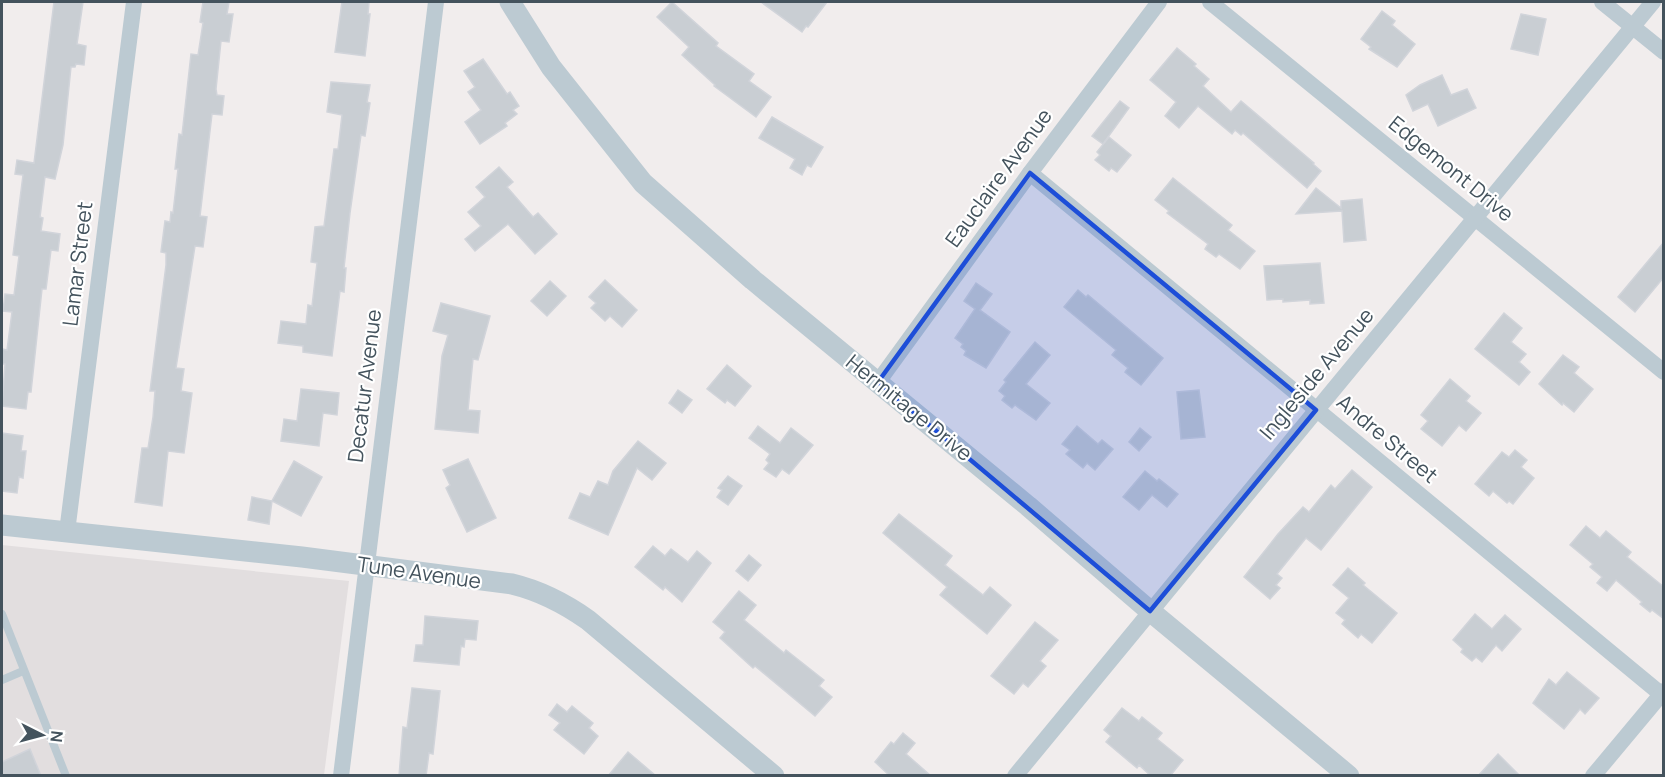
<svg xmlns="http://www.w3.org/2000/svg" width="1665" height="777" font-family="Manrope,sans-serif">
  <rect width="100%" height="100%" fill="#f1eded"/>
  <path fill="#e2dedf" d="M2,545l347,36 -25,194h-322z"/>
  <g fill="#c9ced3" stroke="#d1d4da" stroke-width="1.5">
    <path d="M54,2h29l-6,42 9,2 -2,19 -8,-1 -1,3h-4l-8,78 -8,34 -10,-2 -5,40 3,1 -2,13 19,3 -2,17 -7,-1 -5,39h-4l-11,103h-3l-2,17 -24,-3 3,-42h-3v-15l5,1 5,-38 -9,-1 2,-17 9,1 5,-39 -6,-1 10,-80 -8,-1 2,-14 17,3z"/>
    <path d="M203,2h26l-2,12h6l-4,28 -8,-1 -5,48 1,6 7,1 -2,19 -10,-1 -12,102 7,1 -4,30 -8,-1 -19,122 8,1 -3,22 11,2 -8,60 -16,-2 -6,55 -27,-4 7,-54h6l5,-31 2,-26h-5l16,-126v-12l-5,-1 4,-31 5,1 1,-10 2,1 5,-44h-3l4,-35 3,1 9,-81 7,1 5,-32 -3,-1z"/>
    <path d="M342,2h27l-1,12h2l-5,42 -30,-4z"/>
    <path d="M672,2l46,41 -2,3 38,28 -5,7 22,16 -15,20 -42,-31 1,-1 -33,-30 7,-8 -32,-30z"/>
    <path d="M761,2h66l-19,25 -2,-1 -4,6z"/>
    <path d="M1382,11l13,10 -3,4 23,19 -18,23 -28,-18 2,-2 -10,-8z"/>
    <path d="M1521,14l25,5 -8,36 -27,-6z"/>
    <path d="M1177,48l19,16 -2,2 15,13 -6,7 28,26 10,-11 73,62 -1,1 8,7 -14,17 -64,-55 -2,2 -6,-5 -3,4 -34,-28 -19,22 -14,-12 11,-14 -26,-22z"/>
    <path d="M483,59l24,35 3,-2 9,14 -6,4 4,4 -12,9 2,3 -27,18 -15,-22 16,-12 -13,-18 7,-5 -11,-16z"/>
    <path d="M1442,75l9,20 16,-6 9,19 -38,18 -10,-22 -15,7 -7,-16 14,-10z"/>
    <path d="M331,82l39,3 -3,17 3,1 -5,33 -4,-1 -11,78 -6,55h2l-2,24 -4,-1 -8,65 -29,-4v-6l-25,-3 3,-22 25,3 2,-19 4,1 5,-43 -6,-1 4,-35 9,-1 10,-77h4l4,-34 -15,-3z"/>
    <path d="M1120,101l9,7 -26,36 -11,-8z"/>
    <path d="M772,117l51,30 -12,20 -4,-2 -5,10 -12,-7 5,-9 -36,-21z"/>
    <path d="M1109,137l22,18 -14,17 -6,-4 -2,3 -14,-11 5,-5 -3,-3z"/>
    <path d="M499,167l14,15 -6,5 26,30 5,-4 19,21 -22,20 -27,-30 -33,27 -10,-12 16,-13 -13,-14 17,-15 -9,-10z"/>
    <path d="M1173,178l59,47 -4,5 27,21 -15,18 -21,-15 -3,3 -11,-8 3,-5 -41,-31 2,-2 -14,-11z"/>
    <path d="M1316,188l25,20v-7l21,-2 4,41 -22,2 -2,-31 -46,3z"/>
    <path d="M1664,242v35l-29,35 -17,-15z"/>
    <path d="M1320,263l4,40 -14,1v-4l-27,2v-3l-16,1 -3,-34z"/>
    <path d="M605,280l32,30 -15,17 -12,-11 -5,5 -14,-13 5,-5 -7,-6z"/>
    <path d="M550,281l16,15 -19,20 -16,-15z"/>
    <path d="M976,283l16,11 -12,16 30,22 -24,36 -22,-13 2,-4 -5,-4 2,-3 -8,-6 20,-29 -11,-8z"/>
    <path d="M1078,290l8,7 2,-2 75,63 -22,27 -16,-13 3,-4 -16,-13 4,-5 -52,-43z"/>
    <path d="M441,303l49,13 -12,44 -5,-1 -5,51 12,1 -2,22 -43,-4 7,-73 6,-21 -15,-4z"/>
    <path d="M1504,313l18,15 -11,14 15,12 -7,8 11,10 -11,13 -44,-36z"/>
    <path d="M1035,342l15,13 -24,29 24,19 -14,17 -21,-15 -3,3 -10,-8 3,-4 -6,-5 7,-9 -2,-2z"/>
    <path d="M1563,355l16,12 -5,6 19,16 -19,23 -11,-9 -1,2 -23,-21z"/>
    <path d="M727,365l24,21 -16,20 -8,-6 -2,3 -18,-14z"/>
    <path d="M1450,379l20,17 -4,5 15,12 -15,18 -7,-6 -17,21 -21,-17 7,-8 -7,-6z"/>
    <path d="M301,389l38,4 -2,22 -14,-2 -4,33 -38,-5 3,-22 13,2z"/>
    <path d="M678,390l14,10 -10,13 -13,-10z"/>
    <path d="M1199,390l6,47 -24,2 -4,-47z"/>
    <path d="M758,426l22,17 11,-15 22,17 -24,29 -7,-5 -6,8 -12,-8 5,-6 -3,-3 4,-6 -21,-16z"/>
    <path d="M1077,426l21,18 4,-4 11,9 -18,21 -8,-7 -4,5 -17,-14 4,-4 -8,-6z"/>
    <path d="M1140,428l11,9 -12,14 -10,-9z"/>
    <path d="M2,433l21,3 -2,15h5l-3,27 -4,-1 -2,16 -15,-2z"/>
    <path d="M638,441l28,22 -14,17 -15,-12 -29,67 -39,-17 11,-25 10,4 8,-16 10,4 5,-14z"/>
    <path d="M1515,450l12,10 -6,7 13,11 -21,26 -4,-3 -2,2 -14,-12 -4,5 -14,-12 27,-32 7,5z"/>
    <path d="M468,459l28,59 -29,14 -21,-44 4,-3 -7,-15z"/>
    <path d="M294,461l28,16 -21,39 -29,-15z"/>
    <path d="M1352,470l20,17 -51,63 -15,-12 -29,36 5,4 -6,7 4,3 -10,11 -26,-22 34,-43 25,-27 6,5 22,-27 4,4z"/>
    <path d="M1145,471l12,10 2,-2 19,15 -11,13 -15,-12 -13,15 -16,-13z"/>
    <path d="M728,476l14,10 -14,19 -11,-8 5,-7 -4,-2z"/>
    <path d="M252,497l20,4 -3,23 -21,-4z"/>
    <path d="M899,514l53,42 -7,9 38,30 7,-8 21,18 -24,29 -47,-39 7,-8 -64,-54z"/>
    <path d="M1586,526l14,12 6,-7 25,21 -4,5 37,30v32l-12,-9 -2,2 -10,-8 2,-2 -26,-22 -9,11 -10,-8 5,-6 -12,-10 3,-3 -23,-19z"/>
    <path d="M653,546l12,10 6,-7 17,13 9,-11 14,12 -29,39 -17,-15 -2,3 -28,-23z"/>
    <path d="M749,555l12,10 -13,16 -12,-10z"/>
    <path d="M1348,568l17,15 -2,2 34,28 -25,30 -11,-9 -3,4 -16,-14 3,-4 -9,-7 13,-15 -16,-13z"/>
    <path d="M739,591l17,14 -12,15 40,33 2,-3 38,30 -5,6 13,11 -17,19 -60,-50 -2,2 -33,-30 5,-6 -12,-10z"/>
    <path d="M1475,614l17,15 13,-14 16,14 -19,22 -6,-6 -14,17 -6,-5 -4,4 -11,-9 2,-3 -10,-9z"/>
    <path d="M425,616l53,5 -2,19 -11,-1 -1,8 -3,-1 -2,19 -45,-4 2,-16h7z"/>
    <path d="M1035,622l23,18 -18,21 6,5 -18,21 -5,-4 -9,11 -23,-18z"/>
    <path d="M1567,672l32,26 -14,16 -5,-5 -16,20 -31,-26 16,-24 7,6z"/>
    <path d="M412,688l28,3 -7,63 -4,-1 -3,23h-27l4,-49 4,1z"/>
    <path d="M557,704l10,8 5,-6 21,17 -4,5 9,8 -14,18 -30,-24 6,-7 -11,-8z"/>
    <path d="M1122,708l17,13 3,-4 20,16 -5,6 26,21 -13,16h-19l-12,-11 -2,3 -31,-26 5,-6 -7,-6z"/>
    <path d="M903,733l12,10 -9,11 25,22h-41l-15,-14 16,-20 3,2z"/>
    <path d="M30,749l11,27h-39v-14z"/>
    <path d="M628,752l28,24h-48z"/>
    <path d="M1498,754l22,22h-42z"/>
  </g>
  <g fill="none" stroke-linecap="round" stroke-linejoin="round">
    <g stroke="#bccad2" stroke-width="8">
      <path d="M2,614l64,162"/>
      <path d="M2,680l21,-9"/>
    </g>
    <g stroke="#bccad2" stroke-width="16">
      <path d="M1210,2l454,370"/>
      <path d="M1602,2l62,50"/>
      <path d="M1030,173l631,521"/>
      <path d="M878,382l152,-209 129,-171"/>
      <path d="M67,532l67,-530"/>
      <path d="M341,776l95,-774"/>
      <path d="M1015,776l638,-774"/>
      <path d="M1593,776l71,-85"/>
    </g>
    <g stroke="#bccad2" stroke-width="21">
      <path d="M510,2l41,65 92,116 110,97 275,226 122,105 199,165"/>
      <path d="M2,525l300,32 210,27c29,7 52,19 76,36l186,156"/>
    </g>
  </g>
  <path fill="#1d4ed8" fill-opacity="0.2" stroke="#1d4ed8" stroke-width="4.5" stroke-linejoin="round" d="M1030,173l286,237 -166,201 -272,-229z"/>
  <g text-anchor="middle" stroke-width="4.5" stroke-linejoin="round" paint-order="stroke">
    <g font-size="21" fill="#44535d" stroke="#fff">
      <text transform="translate(1451 169) rotate(39)" y="7">Edgemont Drive</text>
      <text transform="translate(999 178) rotate(-54)" y="7">Eauclaire Avenue</text>
      <text transform="translate(78 264) rotate(-83)" y="7">Lamar Street</text>
      <text transform="translate(1317 374) rotate(-50)" y="7">Ingleside Avenue</text>
      <text transform="translate(365 386) rotate(-83)" y="7">Decatur Avenue</text>
      <text transform="translate(909 408) rotate(39)" y="7">Hermitage Drive</text>
      <text transform="translate(1387 439) rotate(40)" y="7">Andre Street</text>
      <text transform="translate(419 573) rotate(8)" y="7">Tune Avenue</text>
    </g>
  </g>
  <rect width="1665" height="777" fill="none" stroke="#44535d" stroke-width="6"/>
  <g transform="translate(42 735) rotate(96)" stroke="#ffffff" stroke-width="4.5" paint-order="stroke">
  <path d="M0-4.5L10 22L0 15L-10 22Z" fill="#44535d"/>
  <text y="-9" font-size="16" font-weight="bold" text-anchor="middle" fill="#44535d">N</text>
  </g>
</svg>
